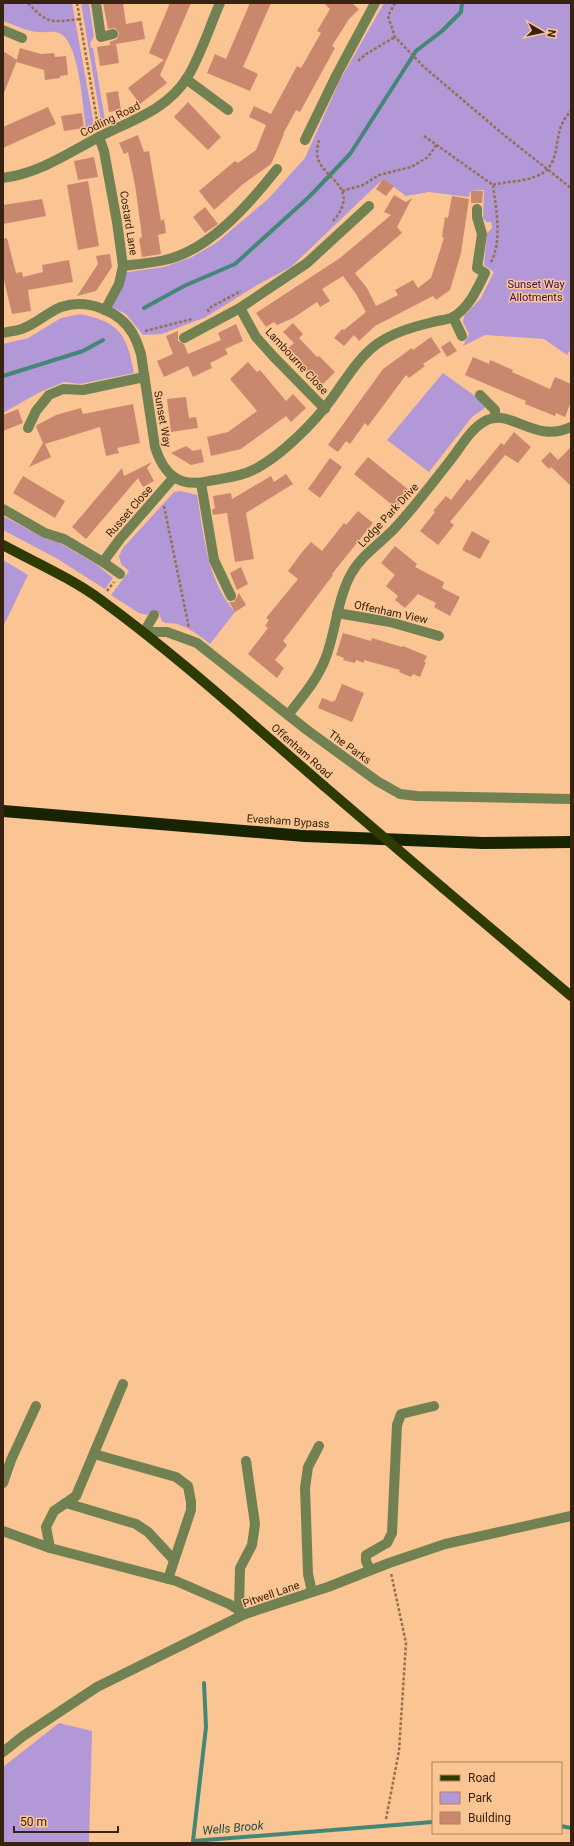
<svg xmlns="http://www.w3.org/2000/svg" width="574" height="1846" font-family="Roboto,sans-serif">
  <rect width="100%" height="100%" fill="#fbc593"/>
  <g fill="#b398d8">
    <path d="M3,3h69l22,122 -8,3c-3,-20 -7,-88 -27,-95 -6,-3 -14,0 -21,-1 -12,-1 -23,-7 -35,-11z"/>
    <path d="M81,3h8l5,34 -4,6 1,5h2l12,72 -4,2z"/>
    <path d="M384,3h187v346l-4,6 -23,-16 -59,-4 -22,11 6,-12 -6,-12 1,-6 17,-18 13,-26 -10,-7 3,-32 5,-5 -1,-6h-4l-4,-3 1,-29 -14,1 -1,6 -40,-5 -23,4 -23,-17 -92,88 -34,18 -51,32 -44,17 -19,1 -17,-21 -19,-9 14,-32 43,-6 28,-10 24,-14 52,-44 37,-41 35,-78z"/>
    <path d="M80,314c40,8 47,21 54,59l-54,11 -16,-2 -26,11 -35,20v-69l25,-6 33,-20z"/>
    <path d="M443,373l39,28 3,7 -13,9 -43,55 -42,-32z"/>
    <path d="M181,491l16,4c7,41 10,85 38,117l-25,32c-10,-8 -20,-16 -33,-20 -5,-2 -10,1 -15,-3l-3,-8 -6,-3 -6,5 -8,-2 -28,-18 18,-24 -8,-7 -2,-8 4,-8 51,-56z"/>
    <path d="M3,516l43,23 12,3 38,22 17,14 -8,11 -49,-31 -53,-28z"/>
    <path d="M3,560l25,15 -25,52z"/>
    <path d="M59,1723l33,8 -3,112h-86v-76z"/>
  </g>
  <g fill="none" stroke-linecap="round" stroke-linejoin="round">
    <g stroke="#448777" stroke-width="4">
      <path d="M144,308l40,-22 51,-22 75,-68 40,-42 66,-103 26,-20 19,-19 1,-9"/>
      <path d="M3,376l80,-25 20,-11"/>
      <path d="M204,1683l2,44 -13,114 240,-19"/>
      <path d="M561,1826l10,2"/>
    </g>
  </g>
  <g fill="#c9886d">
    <path d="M103,3h20l3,21 16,-3 3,18 -35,6v-3l7,-3 2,-6 -4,-5 -7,1z"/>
    <path d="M170,3h21l-31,72 7,8 -27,21 -12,-16 36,-28 -15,-7z"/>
    <path d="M250,3h21l-28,64 15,7 -8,17 -43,-18 8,-19 11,5z"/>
    <path d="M324,3h28l7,6 -10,10 -17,27 3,2 -35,64 -4,-2 -13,24h1l-13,30 -29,21 -28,25 -15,-19 36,-30 3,2 18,-13 10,-25 -17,-8 5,-11 17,8 26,-48 4,2 20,-35 -4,-2 13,-22z"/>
    <path d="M116,44l3,19 -19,3 -3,-19z"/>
    <path d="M20,48l21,6 13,-1 1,4 11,-1 2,19 -8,1v2l-15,2 -1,-10 -28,-8z"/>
    <path d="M3,51l14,9 -13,33h-1z"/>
    <path d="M118,91l3,19 -12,2 -3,-19z"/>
    <path d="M188,102l33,35 -13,13 -34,-33z"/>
    <path d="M48,107l8,17 -53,24v-21z"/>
    <path d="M82,113l2,15 -20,3 -3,-15z"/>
    <path d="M138,135l6,17 5,-1 12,70 3,-2 2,14 -8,2 3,19 -19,3 -3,-18 3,-1h-2l2,-2 -7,-51 -7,-33 -4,2 -5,-11z"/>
    <path d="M94,157l4,20 -20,3 -4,-19z"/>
    <path d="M383,179l11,7 -8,10 -10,-7z"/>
    <path d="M88,181l11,65 -21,4 -11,-65z"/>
    <path d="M471,191h12l-1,12h-11z"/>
    <path d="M394,195l12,7 6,-4 -15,29 5,6 -47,40 12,15 9,18 22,-11 -3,-5 18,-10 5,8 13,-10 13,-40 -2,-1 3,-20 3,1 4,-22 17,3 -8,54 -11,37 -14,10 -3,-4 -58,30 -16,15 -5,-6 -10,11 -10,-8 8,-9 2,1 22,-18 -10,-18 -13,-18 -21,13 8,12 -10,6 -3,-5 -24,16 -16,7 -3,-3 -8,5 -10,-14 84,-55 51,-43 -7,-3z"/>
    <path d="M42,199l4,17 -43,8v-19z"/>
    <path d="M205,207l13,17 -13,9 -12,-16z"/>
    <path d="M7,238l9,35 6,-1 1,5 20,-5 -1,-7 27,-5 4,22 -45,8 3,21 -19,3 -9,-38v-37z"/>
    <path d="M110,254l2,13 -16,24 -19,5 21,-32 -2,-8z"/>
    <path d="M293,323l10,11 -4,4 18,19 2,-1 16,16 -14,14 -35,-36 8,-7 -11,-11z"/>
    <path d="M236,324l7,17 -18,8 3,5 -18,9 2,5 -19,9 -5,-11 -24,11 -7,-16 16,-7 -7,-18 12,-5v10l6,3 4,10 33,-14 -3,-7z"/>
    <path d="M431,337l10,15 -18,12 2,2 -16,12 -3,-3 -38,51 -3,-3 -15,21 -4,-3 -8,11 -10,-7 55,-76 29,-21 1,2z"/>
    <path d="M450,341l7,10 -10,6 -6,-10z"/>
    <path d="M473,357l16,7 1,-4 23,10 -1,2 38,17 5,-12 16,7v18l-6,15 -9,-4 -1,3 -30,-12 1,-3 -61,-26z"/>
    <path d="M248,362l9,10 3,-2 26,31 7,-7 13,14 -15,14 -5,-6 -45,33 -30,7 -4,-19 21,-5 29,-21 -27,-32z"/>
    <path d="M186,397l3,21 7,-1 2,11 -27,4 -4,-33z"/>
    <path d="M133,404l7,39 -23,5 2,5 -13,3 -6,-29 -55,17 6,13 -22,10 14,-24 -7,-16 1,-2 19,-10 25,-7 2,6z"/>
    <path d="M18,409l5,14 -20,8v-16z"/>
    <path d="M514,432l17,15 -13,16 -13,-8 -55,67 4,3 -16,20 -18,-14 15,-19 -2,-1 13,-15 5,4 16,-21 3,2 31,-38 3,2z"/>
    <path d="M186,446l7,5 8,-2 3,13 -13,3 -20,-12z"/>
    <path d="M571,447v39l-20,-19z"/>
    <path d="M550,452l8,8 -9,9 -8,-8z"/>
    <path d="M368,457l42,34 -14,17 -42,-34z"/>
    <path d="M330,458l12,9 -22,31 -12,-9z"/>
    <path d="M152,462l-5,6 7,13 -11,6 -5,-9 -52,61 -14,-12 50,-59 2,8z"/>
    <path d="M286,474l7,10 -47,29 8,46 -19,3 -8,-49 -14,2 -1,-5 3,-2 -2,-12 18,-3 1,6 39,-23 3,6z"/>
    <path d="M23,476l42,25 -10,17 -42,-25z"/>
    <path d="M358,511l15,12 -41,51 1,1 -50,66 4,4 -12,15 9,8 -7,10 -29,-24 20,-26 -3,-2 4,-6 -3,-2 32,-39 -10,-8 15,-20 8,-9 11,9 22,-28 2,2z"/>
    <path d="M472,531l18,10 -10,18 -18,-9z"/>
    <path d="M395,546l22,18 -2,3 29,15 -2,6 18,9 -10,19 -16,-9 2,-4 -18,-9 -13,14 -10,-8 3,-4 -12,-10 9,-11 -14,-12z"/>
    <path d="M241,567l7,17 -11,6 -7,-17z"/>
    <path d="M239,593l7,12 -11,7 -6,-10h5z"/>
    <path d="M343,633l28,8 1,-3 30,9 1,-1 24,10 -3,6h2l-6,15 -7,-3 -2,3 -12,-5 1,-2 -36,-10v3l-8,-3 -1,3 -12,-3 1,-2 -8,-3z"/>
    <path d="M342,684l22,9 -12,29 -34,-14 4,-10 11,4 1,-2 1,1z"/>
  </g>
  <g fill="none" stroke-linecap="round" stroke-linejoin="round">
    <g stroke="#94704e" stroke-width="2.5" stroke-dasharray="3 2" stroke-linecap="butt">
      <path d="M28,3c20,22 24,19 52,16"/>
      <path d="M77,3l21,123"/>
      <path d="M395,3l-7,13 7,21 29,30 80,68 67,53"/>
      <path d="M358,61l8,-7 29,-17"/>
      <path d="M424,136l69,49c3,25 10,56 -3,79"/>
      <path d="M319,140c-1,4 -2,9 -2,13 1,26 47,32 16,68"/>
      <path d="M493,185c15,-4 31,-3 46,-10 19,-9 16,-29 21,-46 2,-7 7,-13 11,-19"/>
      <path d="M342,191l21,-6 16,-10 32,-8 17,-10 9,-13"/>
      <path d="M209,312l-1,-2 3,-3 30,-16"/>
      <path d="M145,331l47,-12"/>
      <path d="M164,506l25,122"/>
      <path d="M107,591l7,-9"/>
      <path d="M386,1819l13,-68 7,-108 -15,-70"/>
    </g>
    <g stroke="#718152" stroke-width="10">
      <path d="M96,3l5,34 12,-3"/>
      <path d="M3,30l19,8"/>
      <path d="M186,79l42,31"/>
      <path d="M99,137l5,14 13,71 6,44 -4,18 -14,26"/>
      <path d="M305,140l32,-66 38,-71"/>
      <path d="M3,178c34,-4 64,-24 94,-40 32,-17 69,-27 90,-60 14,-23 22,-50 33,-75"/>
      <path d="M123,266c14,-2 29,-3 42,-6 45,-10 85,-57 112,-91"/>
      <path d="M240,308l16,29 17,19 52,53"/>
      <path d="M453,317l9,19"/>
      <path d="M3,333c7,-2 15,-2 21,-5 13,-5 24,-16 37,-21 26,-9 59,4 72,27 4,7 6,14 8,20l14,93c9,28 24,41 54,34 14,-3 31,-4 44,-11 27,-13 62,-48 80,-73 13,-18 26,-40 44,-53 17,-12 36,-17 56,-22 6,-2 15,-2 20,-5 16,-9 24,-28 32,-44l-8,-5 5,-34 -5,-17v-8"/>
      <path d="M184,338l56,-30 67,-45 62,-57"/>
      <path d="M480,395l15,15v8"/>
      <path d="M28,428l8,-17 13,-16 14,-6 20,1 61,-13"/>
      <path d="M201,483l13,77 17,36"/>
      <path d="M3,509l42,24 19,6 39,23"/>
      <path d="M120,574l-17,-12 17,-23 54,-62"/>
      <path d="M337,613l53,9 49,14"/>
      <path d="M144,632h23l30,11 110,87 70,51 23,13 17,2 154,3"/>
      <path d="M144,632l10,-17"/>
      <path d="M288,715c14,-18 30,-36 38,-58 10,-27 11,-57 25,-83 10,-18 28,-30 42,-44 20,-21 38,-45 56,-68 11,-13 21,-34 38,-42 25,-11 48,24 84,7"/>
      <path d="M94,1454l82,23 12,9 3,16v8l-23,69"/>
      <path d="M3,1483l8,-23 25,-54"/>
      <path d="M66,1503l70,21 12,8 26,28"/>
      <path d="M3,1531l47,17 126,33 53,23 16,10"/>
      <path d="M50,1548l-4,-21 8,-16 22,-15 47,-112"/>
      <path d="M370,1570l-4,-9v-6l21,-12 5,-10 5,-108 4,-11 33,-8"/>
      <path d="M312,1592l-4,-18 -3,-86 3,-21 11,-21"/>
      <path d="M239,1609l1,-41 12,-23 3,-21 -9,-63"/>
      <path d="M3,1752l20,-16 74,-49 148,-73 83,-27 61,-24 56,-19 126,-28"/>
    </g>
    <g stroke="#2d3b01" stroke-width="10">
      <path d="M3,545c33,18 68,33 98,55 78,57 150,123 223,186"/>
      <path d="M443,888l128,108"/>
    </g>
    <path stroke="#182300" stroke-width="12" d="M3,811l302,25 178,7 88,-1"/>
    <path stroke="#2d3b01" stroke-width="10" d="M324,786l119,102"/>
  </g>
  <g text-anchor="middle" stroke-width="3" stroke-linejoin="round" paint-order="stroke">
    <g font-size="11" fill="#37230f" stroke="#fbc593">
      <text transform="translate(110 119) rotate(-26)" y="4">Codling Road</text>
      <text transform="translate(129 223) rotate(81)" y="4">Costard Lane</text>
      <text transform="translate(297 361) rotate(47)" y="4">Lambourne Close</text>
      <text transform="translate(163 419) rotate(80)" y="4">Sunset Way</text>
      <text transform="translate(129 511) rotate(-49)" y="4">Russet Close</text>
      <text transform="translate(388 515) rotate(-47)" y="4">Lodge Park Drive</text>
      <text transform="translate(391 612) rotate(12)" y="4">Offenham View</text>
      <text transform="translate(350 747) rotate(36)" y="4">The Parks</text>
      <text transform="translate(302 751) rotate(41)" y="4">Offenham Road</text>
      <text transform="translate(288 821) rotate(4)" y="4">Evesham Bypass</text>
      <text transform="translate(271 1594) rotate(-19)" y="4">Pitwell Lane</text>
    </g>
    <g font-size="11" fill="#370c5b" stroke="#fbc593">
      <text x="536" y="288">Sunset Way<tspan x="536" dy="13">Allotments</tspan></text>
    </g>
    <g font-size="12" font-style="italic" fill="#1e4c46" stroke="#fbc593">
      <text transform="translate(233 1828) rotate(-5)" y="4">Wells Brook</text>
    </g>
  </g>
  <rect width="574" height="1846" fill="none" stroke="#37230f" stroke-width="8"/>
  <rect x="432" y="1762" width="130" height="72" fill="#fbc593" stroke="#ad845e"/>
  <rect x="440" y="1775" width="20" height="6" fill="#2d3b01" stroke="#ad845e"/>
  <text x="468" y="1782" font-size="12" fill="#37230f">Road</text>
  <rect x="440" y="1792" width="20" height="12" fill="#b398d8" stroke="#ad845e"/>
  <text x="468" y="1802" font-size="12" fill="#37230f">Park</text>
  <rect x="440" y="1812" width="20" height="12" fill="#c9886d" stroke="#ad845e"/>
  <text x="468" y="1822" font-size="12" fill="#37230f">Building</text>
  <g transform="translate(542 32) rotate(99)" stroke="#fbc593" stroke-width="3" paint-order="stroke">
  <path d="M0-3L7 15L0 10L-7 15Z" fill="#37230f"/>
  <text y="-6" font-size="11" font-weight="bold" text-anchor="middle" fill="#37230f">N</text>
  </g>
  <path d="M14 1826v6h104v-6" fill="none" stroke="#37230f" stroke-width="2"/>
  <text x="20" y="1826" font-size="12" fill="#37230f" stroke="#fbc593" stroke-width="3" paint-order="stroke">50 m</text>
</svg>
